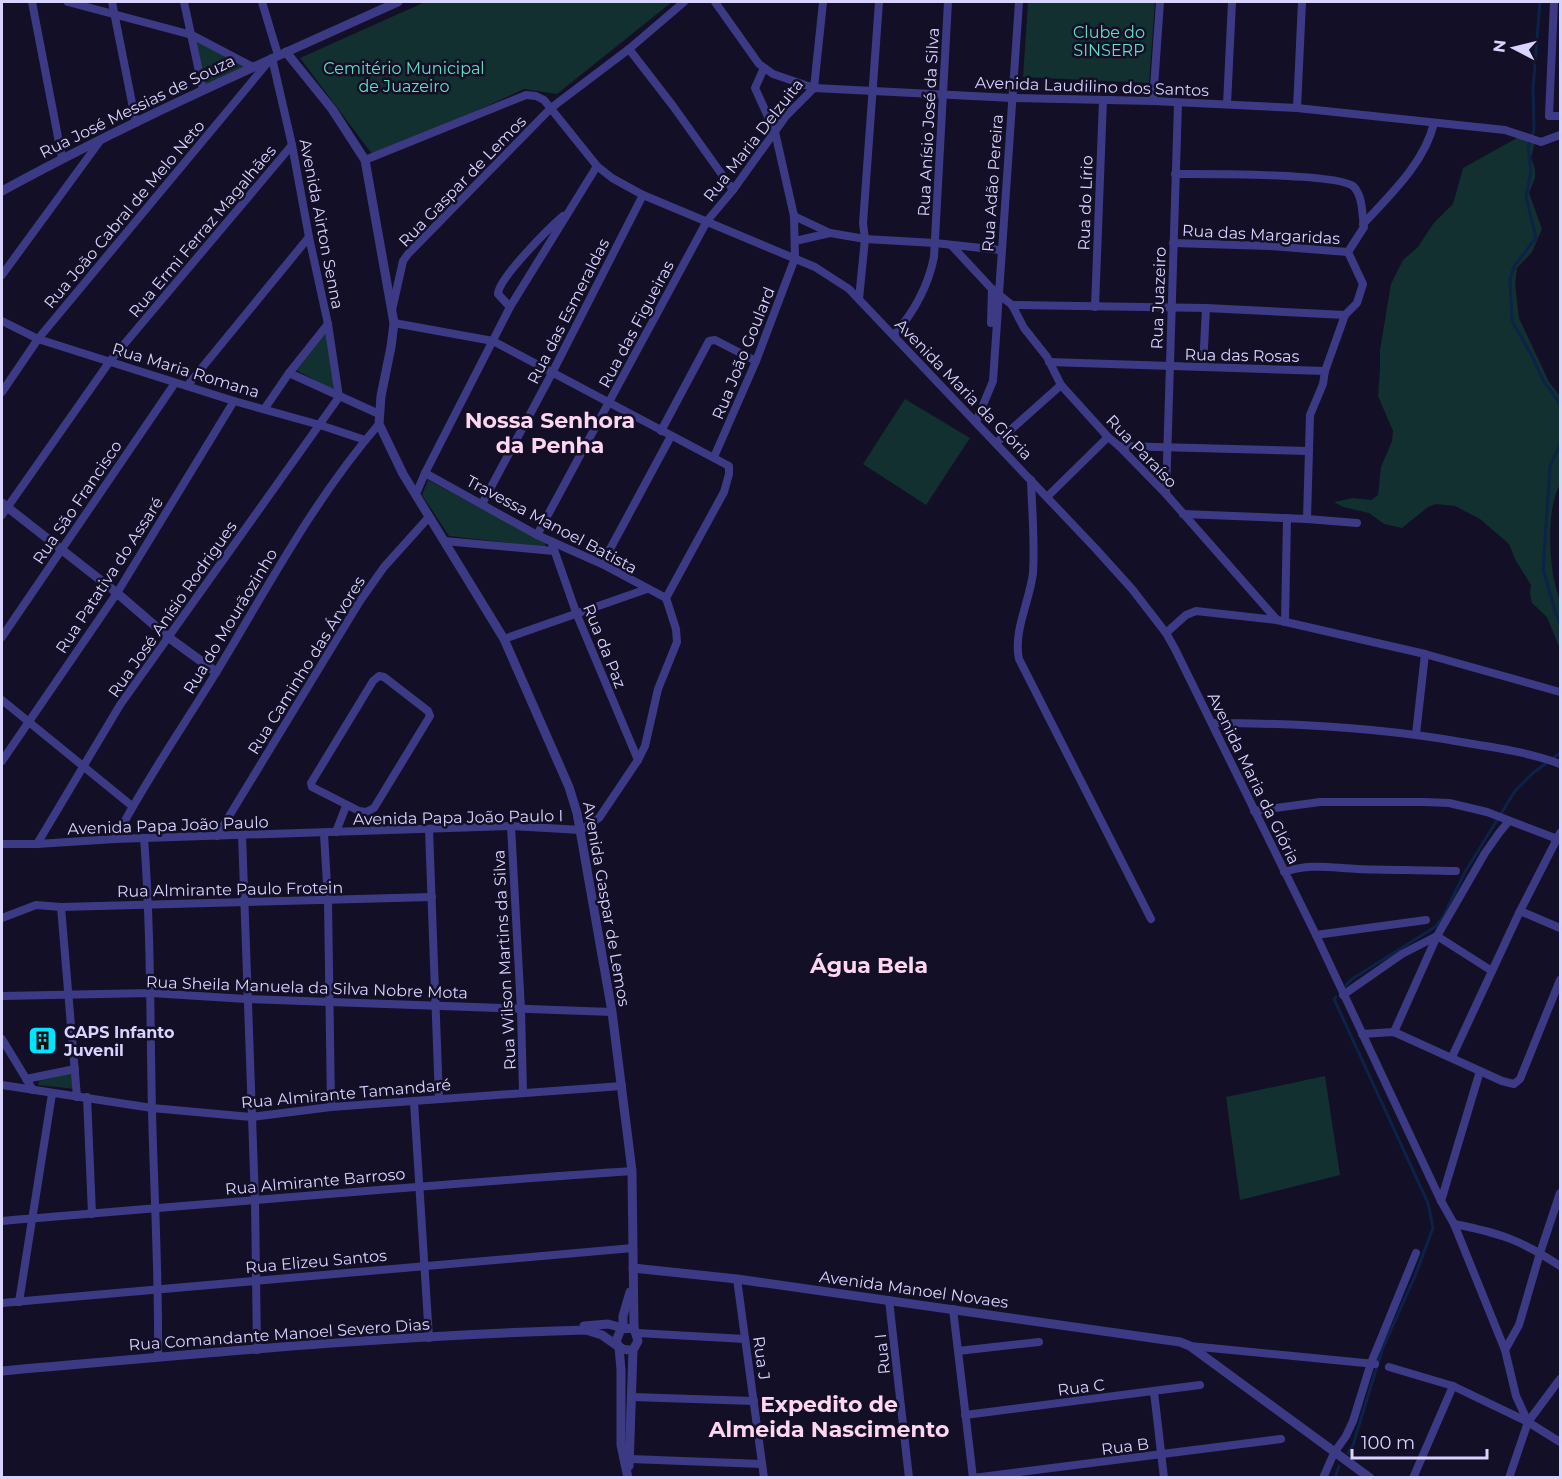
<svg xmlns="http://www.w3.org/2000/svg" width="1562" height="1479" font-family="Montserrat,sans-serif">
  <rect width="100%" height="100%" fill="#130f26"/>
  <g fill="#12302f">
    <path d="M425,2h247l-115,92 -33,-5 -149,69 -75,-100z"/>
    <path d="M1028,2h127l-6,81 -126,-6z"/>
    <path d="M192,35l61,32 -50,23z"/>
    <path d="M1524,134l11,7 -4,17 4,11v9l-6,15 13,36 -10,23 -15,16 -2,16 4,34 30,64 11,14v88c-13,25 -11,68 -6,96 2,9 6,18 6,27 2,14 0,28 0,42l-13,-32 -15,-14 -2,-9 1,-9 -15,-24 -7,-17 -29,-25 -25,-13 -19,-2 -8,3 -26,21 -18,-4 -15,-11 -26,-6 -9,-5 19,-4 18,2 7,-5 3,-28 11,-26 1,-10 -15,-35 2,-28v-18l11,-66 12,-24 15,-13 15,-23 20,-20 10,-36z"/>
    <path d="M328,328l6,63 -38,-21z"/>
    <path d="M905,399l65,39 -44,67 -63,-41z"/>
    <path d="M428,480l118,63 -1,4 -96,-11 -27,-41z"/>
    <path d="M74,1072l1,17 -37,-4 1,-4z"/>
    <path d="M1325,1076l15,99 -100,25 -14,-103z"/>
  </g>
  <g fill="none" stroke-linecap="round" stroke-linejoin="round">
    <g stroke="#0c2248" stroke-width="3">
      <path d="M1540,2l-7,86 1,42 -6,18 3,23 -5,26 10,41 -21,27 -5,14 2,42 21,37 10,22 17,24"/>
      <path d="M1560,445l-10,21 -7,103 13,45 4,9"/>
      <path d="M1346,985l6,-6 83,-52 8,-10 22,-45 50,-81 18,-18 27,-20"/>
      <path d="M1336,997l-2,2 94,204 5,25 -18,48 -33,74 -29,95 -5,8"/>
      <path d="M1336,1475l3,-9"/>
    </g>
    <g stroke="#3d3a85" stroke-width="8">
      <path d="M32,2l30,156"/>
      <path d="M68,2l124,33 61,32"/>
      <path d="M112,2l24,121"/>
      <path d="M184,2l19,88"/>
      <path d="M262,2l16,53"/>
      <path d="M715,2l44,62 14,10 41,14 198,10 141,3 144,7 208,22 36,12 19,-7"/>
      <path d="M1554,2l-5,114h11"/>
      <path d="M629,49l44,57 60,84"/>
      <path d="M272,58l20,87 17,92 19,87 11,73"/>
      <path d="M1153,101l7,-99"/>
      <path d="M1227,104l5,-102"/>
      <path d="M1297,108l5,-106"/>
      <path d="M365,160l161,-65 10,1 8,4 53,66 15,12 31,17 172,72 34,22 246,259 37,41 34,44 9,16 141,286 125,266 13,23 51,126 11,46 12,26"/>
      <path d="M1175,174c27,0 166,-1 179,13 9,10 8,27 10,40l-16,25 15,32 -6,19 -12,12 -20,56 -2,13 -13,31 -3,104"/>
      <path d="M794,216l36,17 35,6 70,4 65,7"/>
      <path d="M1363,224c27,-29 62,-62 71,-101"/>
      <path d="M795,241l35,-8"/>
      <path d="M1173,243l97,3 78,6"/>
      <path d="M952,246l40,43 20,16 12,23 23,29 14,28 47,52 11,9 47,48 111,126"/>
      <path d="M2,275l98,-134"/>
      <path d="M859,299l6,-60 -2,-16 16,-221"/>
      <path d="M1012,305l194,3 139,7"/>
      <path d="M510,307l-12,-13c0,-15 51,-66 65,-78"/>
      <path d="M1095,307l8,-207"/>
      <path d="M392,310l11,-49 5,-7 143,-146 78,-59 55,-47"/>
      <path d="M2,321l36,18 196,62 86,24 45,15"/>
      <path d="M394,323l99,18 236,125v8l-5,18 -58,106"/>
      <path d="M991,323l1,-34"/>
      <path d="M894,335c20,-23 34,-48 40,-78l14,-255"/>
      <path d="M1049,362l276,9"/>
      <path d="M1203,367l3,-59"/>
      <path d="M289,373l90,41"/>
      <path d="M187,386l122,-149"/>
      <path d="M2,392l36,-53 231,-278"/>
      <path d="M265,408l24,-35 39,-49"/>
      <path d="M976,422l17,-41 26,-379"/>
      <path d="M661,431l48,-90 6,-1 41,21"/>
      <path d="M996,443l65,-58"/>
      <path d="M1119,446l190,5"/>
      <path d="M714,457l42,-96 39,-103 -1,-42 -19,-84 -20,-44 9,-20"/>
      <path d="M425,473l112,62 65,29 64,34"/>
      <path d="M1031,480c1,31 4,62 2,93 -3,27 -20,58 -14,86l132,260"/>
      <path d="M416,494l9,-21 85,-166 87,-141"/>
      <path d="M1166,494l12,-391"/>
      <path d="M1047,497l61,-60"/>
      <path d="M482,504l70,-131 91,-178"/>
      <path d="M1183,514l124,5 50,4"/>
      <path d="M2,515l108,-154 182,-216"/>
      <path d="M537,535l170,-314 26,-31 53,-74 28,-28 9,-86"/>
      <path d="M444,541l110,10"/>
      <path d="M551,541l26,74 61,145"/>
      <path d="M602,564l69,-128"/>
      <path d="M1285,622l2,-104"/>
      <path d="M1166,633l20,-18 10,-4 81,9 148,34 135,38"/>
      <path d="M2,637l173,-254"/>
      <path d="M504,639l143,-50"/>
      <path d="M379,676l5,1 44,34 2,5 -56,92 -8,4 -7,-1 -47,-24 -1,-4 62,-102z"/>
      <path d="M2,700l130,106"/>
      <path d="M1212,723c86,0 171,5 255,20 31,5 65,10 93,21"/>
      <path d="M1416,734l9,-80"/>
      <path d="M2,761l115,-168 117,-192"/>
      <path d="M1254,811l66,-9h104l25,1 38,9 73,28"/>
      <path d="M511,826l10,184 2,82"/>
      <path d="M429,829l10,270"/>
      <path d="M336,832l10,-26"/>
      <path d="M242,834l13,367 2,149"/>
      <path d="M324,834l4,67 3,206"/>
      <path d="M217,836l143,-235 24,-34 45,-50"/>
      <path d="M144,838c7,91 6,182 8,273 2,82 7,164 6,246"/>
      <path d="M115,839c30,-58 68,-112 102,-168 51,-84 97,-172 162,-247"/>
      <path d="M2,844h35l78,-5 396,-13 70,4 18,-12 39,-58 7,-14 13,-57 19,-47 -1,-13 -10,-31"/>
      <path d="M37,844l83,-139 219,-308"/>
      <path d="M1284,872c27,-9 47,-4 74,-3 33,1 65,1 98,2"/>
      <path d="M61,907l16,190"/>
      <path d="M1520,911l40,17"/>
      <path d="M2,918l34,-13 25,2 371,-10"/>
      <path d="M1316,935l110,-15"/>
      <path d="M1343,995l59,-41 35,-18 55,35"/>
      <path d="M2,996l149,-3 95,6 366,13"/>
      <path d="M1394,1032l43,-96 48,-83 14,-20 10,-12"/>
      <path d="M1362,1034l32,-2 108,49 12,3 6,-5 40,-99"/>
      <path d="M2,1039l31,51"/>
      <path d="M1452,1057l68,-146 40,-78"/>
      <path d="M26,1079l49,-10"/>
      <path d="M2,1085l150,23 99,9 80,-10 291,-21"/>
      <path d="M87,1097l5,117"/>
      <path d="M414,1102l15,236"/>
      <path d="M1441,1201l39,-130"/>
      <path d="M2,1221c210,-17 420,-36 630,-50"/>
      <path d="M1454,1224c46,9 67,16 106,42"/>
      <path d="M737,1279l27,199"/>
      <path d="M889,1300l20,178"/>
      <path d="M19,1302l33,-208"/>
      <path d="M2,1303l631,-55"/>
      <path d="M953,1309l20,169"/>
      <path d="M637,1333l108,6"/>
      <path d="M1190,1346l185,18"/>
      <path d="M1505,1350l14,-25 21,-72 20,-60"/>
      <path d="M958,1351l81,-9"/>
      <path d="M1389,1367l64,19 75,36 32,20"/>
      <path d="M1154,1392l10,86"/>
      <path d="M632,1397l122,4"/>
      <path d="M965,1415l235,-30"/>
      <path d="M630,1459l132,5"/>
      <path d="M973,1478l308,-39"/>
      <path d="M1323,1478l11,-25 12,-17 7,-15 18,-58 45,-110"/>
      <path d="M1413,1478l40,-92"/>
      <path d="M1509,1478l19,-56 32,-43"/>
    </g>
    <g stroke="#3d3a85" stroke-width="9">
      <path d="M286,52l46,57 33,51 29,163 -3,24 -10,49 -2,28 24,50 101,165 65,148 8,26 35,199 20,159 2,157"/>
      <path d="M2,191c128,-70 262,-129 396,-189"/>
      <path d="M2,503l115,90 51,44 48,35"/>
      <path d="M633,1268l104,11 443,63 10,4 180,132"/>
      <path d="M584,1326l24,-2 15,4v-12l7,-24"/>
      <path d="M2,1371c194,-17 389,-36 584,-41l16,5 17,12 2,23v75l7,33"/>
      <path d="M629,1466l4,-116 5,-9 -4,-13 -13,1 -5,12c4,9 8,9 17,9"/>
    </g>
  </g>
  <defs>
    <symbol id="building-square" viewBox="-11 -11 22 22"><rect x="-9" y="-9" width="18" height="18" rx="4" fill="#00e5ff" stroke="#130f26"/><path d="M-4-6H4V6H1V3H-1V6H-4ZM-2.5-4.3h1.7v1.8h-1.7ZM.8-4.3h1.7v1.8H.8ZM-2.5-1h1.7V.8h-1.7ZM.8-1h1.7V.8H.8Z" fill="#111"/></symbol>
  </defs>
  <g fill-rule="evenodd">
    <use href="#building-square" x="26" y="1024" width="33" height="33"/>
  </g>
  <g text-anchor="middle" stroke-width="5" stroke-linejoin="round" paint-order="stroke">
    <g font-size="16" fill="#5fe0c0" stroke="#130f26">
      <text x="1109" y="38">Clube do<tspan x="1109" dy="18">SINSERP</tspan></text>
      <text x="404" y="74">Cemitério Municipal<tspan x="404" dy="18">de Juazeiro</tspan></text>
    </g>
    <g font-size="16" fill="#d9d4ff" stroke="#130f26">
      <text transform="translate(1092 86) rotate(2)" y="6">Avenida Laudilino dos Santos</text>
      <text transform="translate(137 106) rotate(-26)" y="6">Rua José Messias de Souza</text>
      <text transform="translate(928 122) rotate(-87)" y="6">Rua Anísio José da Silva</text>
      <text transform="translate(753 140) rotate(-52)" y="6">Rua Maria Delzuita</text>
      <text transform="translate(462 181) rotate(-46)" y="6">Rua Gaspar de Lemos</text>
      <text transform="translate(992 183) rotate(-86)" y="6">Rua Adão Pereira</text>
      <text transform="translate(1085 203) rotate(-88)" y="6">Rua do Lírio</text>
      <text transform="translate(124 214) rotate(-50)" y="6">Rua João Cabral de Melo Neto</text>
      <text transform="translate(322 224) rotate(79)" y="6">Avenida Airton Senna</text>
      <text transform="translate(202 231) rotate(-50)" y="6">Rua Ermi Ferraz Magalhães</text>
      <text transform="translate(1261 234) rotate(3)" y="6">Rua das Margaridas</text>
      <text transform="translate(1158 298) rotate(-88)" y="6">Rua Juazeiro</text>
      <text transform="translate(568 311) rotate(-63)" y="6">Rua das Esmeraldas</text>
      <text transform="translate(636 324) rotate(-62)" y="6">Rua das Figueiras</text>
      <text transform="translate(743 353) rotate(-68)" y="6">Rua João Goulard</text>
      <text transform="translate(1242 355) rotate(1)" y="6">Rua das Rosas</text>
      <text transform="translate(186 370) rotate(17)" y="6">Rua Maria Romana</text>
      <text transform="translate(964 389) rotate(46)" y="6">Avenida Maria da Glória</text>
      <text transform="translate(1142 451) rotate(46)" y="6">Rua Paraíso</text>
      <text transform="translate(77 502) rotate(-56)" y="6">Rua São Francisco</text>
      <text transform="translate(552 524) rotate(28)" y="6">Travessa Manoel Batista</text>
      <text transform="translate(109 575) rotate(-57)" y="6">Rua Patativa do Assaré</text>
      <text transform="translate(172 609) rotate(-55)" y="6">Rua José Anísio Rodrigues</text>
      <text transform="translate(230 621) rotate(-59)" y="6">Rua do Mourãozinho</text>
      <text transform="translate(605 646) rotate(68)" y="6">Rua da Paz</text>
      <text transform="translate(306 665) rotate(-58)" y="6">Rua Caminho das Árvores</text>
      <text transform="translate(1254 778) rotate(64)" y="6">Avenida Maria da Glória</text>
      <text transform="translate(458 817) rotate(-1)" y="6">Avenida Papa João Paulo I</text>
      <text transform="translate(168 825) rotate(-2)" y="6">Avenida Papa João Paulo</text>
      <text transform="translate(230 889) rotate(-1)" y="6">Rua Almirante Paulo Frotein</text>
      <text transform="translate(607 904) rotate(80)" y="6">Avenida Gaspar de Lemos</text>
      <text transform="translate(504 960) rotate(-93)" y="6">Rua Wilson Martins da Silva</text>
      <text transform="translate(307 987) rotate(2)" y="6">Rua Sheila Manuela da Silva Nobre Mota</text>
      <text transform="translate(346 1093) rotate(-5)" y="6">Rua Almirante Tamandaré</text>
      <text transform="translate(315 1181) rotate(-5)" y="6">Rua Almirante Barroso</text>
      <text transform="translate(316 1261) rotate(-5)" y="6">Rua Elizeu Santos</text>
      <text transform="translate(914 1289) rotate(8)" y="6">Avenida Manoel Novaes</text>
      <text transform="translate(279 1334) rotate(-4)" y="6">Rua Comandante Manoel Severo Dias</text>
      <text transform="translate(882 1354) rotate(-96)" y="6">Rua I</text>
      <text transform="translate(762 1358) rotate(82)" y="6">Rua J</text>
      <text transform="translate(1081 1387) rotate(-7)" y="6">Rua C</text>
      <text transform="translate(1125 1446) rotate(-7)" y="6">Rua B</text>
    </g>
    <g font-size="16" font-weight="bold" fill="#d9d4ff" stroke="#130f26" text-anchor="start">
      <text x="64" y="1038">CAPS Infanto<tspan x="64" dy="18">Juvenil</tspan></text>
    </g>
    <g font-size="22" font-weight="bold" fill="#ffd6f0" stroke="#130f26">
      <text x="550" y="428">Nossa Senhora<tspan x="550" dy="25">da Penha</tspan></text>
      <text x="869" y="973">Água Bela</text>
      <text x="829" y="1412">Expedito de<tspan x="829" dy="25">Almeida Nascimento</tspan></text>
    </g>
  </g>
  <rect width="1562" height="1479" fill="none" stroke="#d9d4ff" stroke-width="6"/>
  <g transform="translate(1514 48) rotate(277)" stroke="#130f26" stroke-width="4.5" paint-order="stroke">
  <path d="M0-4.5L10 22L0 15L-10 22Z" fill="#d9d4ff"/>
  <text y="-9" font-size="16" font-weight="bold" text-anchor="middle" fill="#d9d4ff">N</text>
  </g>
  <path d="M1352 1449v9h135v-9" fill="none" stroke="#d9d4ff" stroke-width="3"/>
  <text x="1361" y="1449" font-size="18" fill="#d9d4ff" stroke="#130f26" stroke-width="4.5" paint-order="stroke">100 m</text>
</svg>
